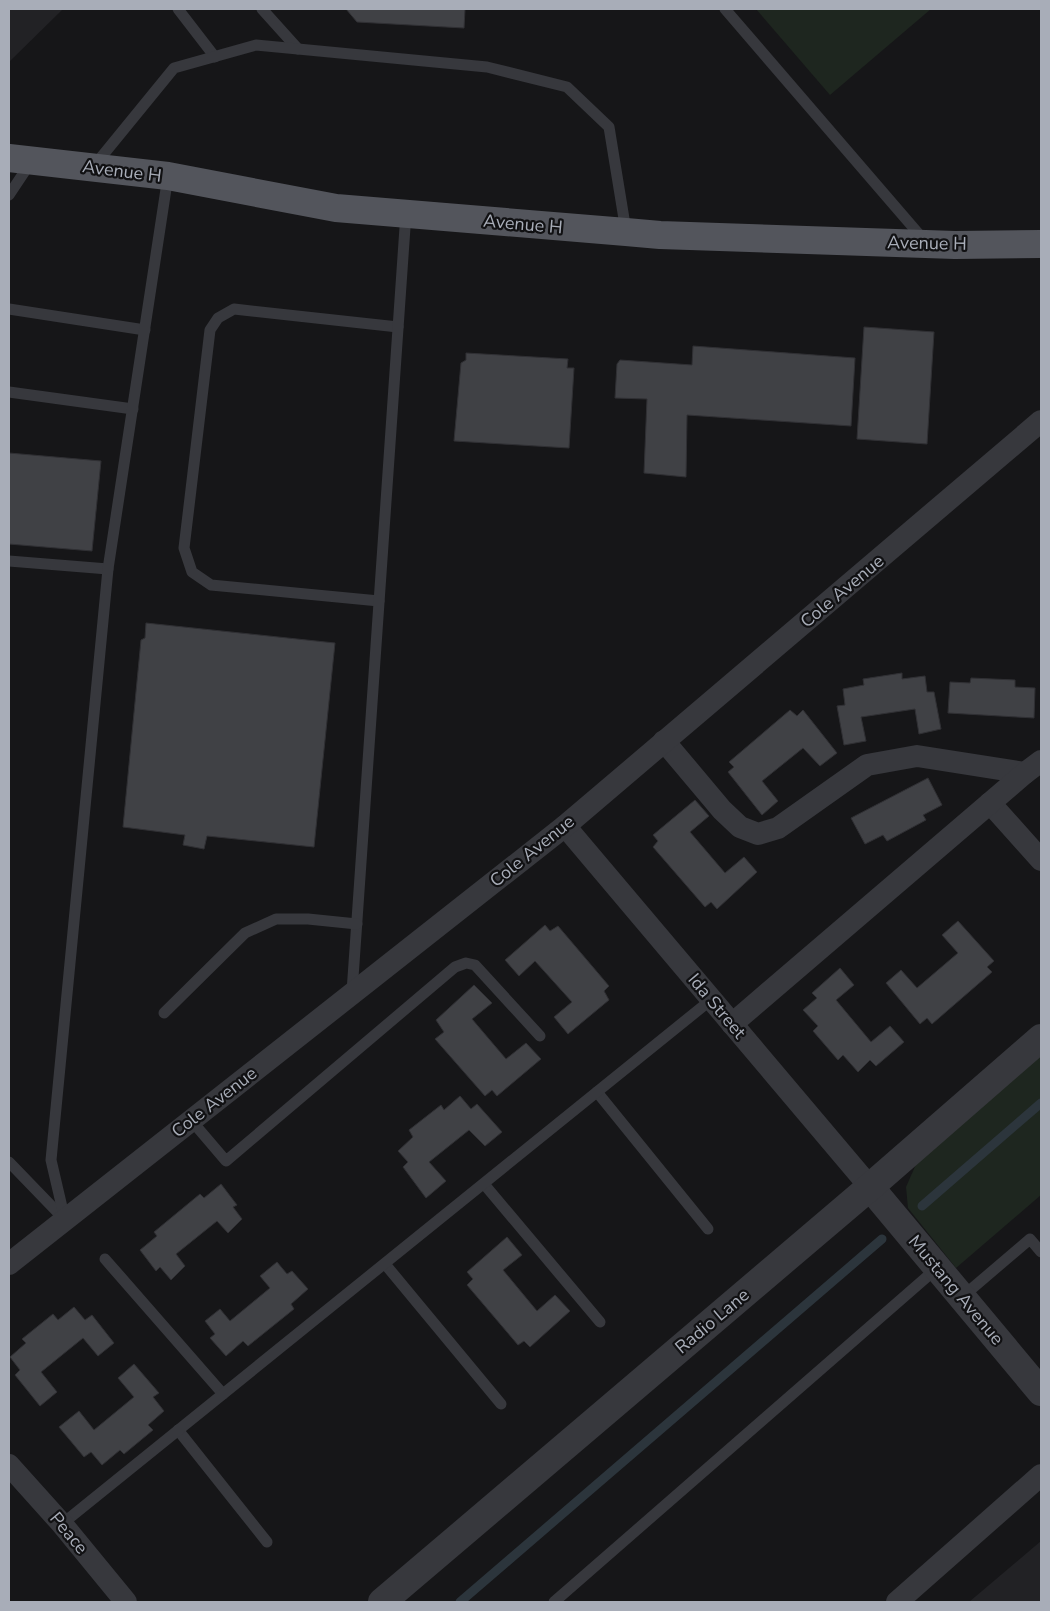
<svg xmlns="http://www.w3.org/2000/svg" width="1050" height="1611" font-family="'Nunito Sans',sans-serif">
  <rect width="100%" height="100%" fill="#161618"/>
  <g fill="#222225">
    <path d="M9,9h54l-54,53z"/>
    <path d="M1041,1541v61h-72z"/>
  </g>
  <g fill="#1e261f">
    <path d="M756,9h175l-101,86z"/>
    <path d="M1041,1055v140l-85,73 -48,-60 -2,-21 11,-25z"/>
  </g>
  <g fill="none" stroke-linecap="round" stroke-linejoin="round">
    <g stroke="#2c353c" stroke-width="9">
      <path d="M922,1206l119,-103"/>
      <path d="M460,1602l422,-363"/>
    </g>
  </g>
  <g fill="#404145" stroke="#303034">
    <path d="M346,9h119l-1,19 -107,-6z"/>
    <path d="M864,327l70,5 -7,112 -70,-5z"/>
    <path d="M693,346l162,12 -4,68 -164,-11 -1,62 -42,-4 3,-74 -32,-1 2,-34 3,-4 72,5z"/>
    <path d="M466,353l102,6 -1,9h7l-5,80 -115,-7 7,-78 5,-3z"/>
    <path d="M9,453l92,8 -9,90 -83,-7z"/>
    <path d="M146,623l189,20 -21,204 -107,-11 -3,13 -21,-4 2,-10 -62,-8 18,-187 4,-2z"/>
    <path d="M902,673v6l23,-3 2,16h7l7,37 -22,5 -4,-25 -54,8 5,24 -22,4 -7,-39 8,-1 -2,-16 21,-4 -1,-6z"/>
    <path d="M971,678l44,2v7l20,1 -1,30 -86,-5 2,-31 20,1z"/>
    <path d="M790,710l7,6 6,-6 34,43 -17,13 -17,-18 -41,33 16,20 -16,14 -34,-43 6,-5 -5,-5z"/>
    <path d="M928,778l14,27 -19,10 3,5 -39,21 -4,-6 -18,9 -14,-26z"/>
    <path d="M695,800l14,16 -19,16 35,41 19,-16 13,15 -40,37 -6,-7 -6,5 -52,-60 5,-6 -5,-6z"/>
    <path d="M958,921l36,40 -7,6 5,5 -60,52 -5,-6 -7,6 -34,-41 15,-13 16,18 41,-35 -16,-18z"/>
    <path d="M545,925l5,6 8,-5 51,60 -5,5 5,9 -41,34 -14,-17 18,-15 -37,-41 -16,15 -14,-16z"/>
    <path d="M840,968l14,17 -18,15 35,42 19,-16 14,16 -28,24 -6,-6 -12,12 -15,-17 -5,5 -25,-29 5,-5 -15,-16 14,-12 -5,-5z"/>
    <path d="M474,985l18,18 -20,16 34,40 20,-16 15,16 -44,37 -5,-6 -7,6 -50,-57 9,-7 -8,-12z"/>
    <path d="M460,1096l11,13 6,-5 25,28 -17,14 -16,-16 -40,32 17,19 -20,17 -23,-31 5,-5 -10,-11 15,-14 -4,-7 32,-25 3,5z"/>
    <path d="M221,1184l16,21 -4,2 9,12 -14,14 -11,-12 -41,33 9,12 -14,14 -11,-13 -4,4 -16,-21 17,-14 -3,-4 46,-38 4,4z"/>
    <path d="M507,1237l15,18 -19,15 34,41 18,-16 15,16 -40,36 -6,-6 -6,4 -51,-60 6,-6 -6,-7z"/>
    <path d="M277,1262l10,12 5,-3 16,18 -17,15 3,5 -46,37 -5,-5 -17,15 -16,-18 5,-4 -10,-13 15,-12 10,12 40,-33 -10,-12z"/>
    <path d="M74,1307l11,13 7,-5 22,28 -16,13 -15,-18 -42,34 16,20 -17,14 -25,-31 5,-5 -10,-13 16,-14 -4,-4 31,-25 5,6z"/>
    <path d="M134,1364l25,29 -6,4 11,14 -16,14 5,5 -29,24 -4,-4 -18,15 -11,-13 -7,5 -25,-30 20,-16 15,19 40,-33 -16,-19z"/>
  </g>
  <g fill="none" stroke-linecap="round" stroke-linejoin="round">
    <g stroke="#37383d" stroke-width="11">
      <path d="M178,9l37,48"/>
      <path d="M262,9l36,40"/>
      <path d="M725,9l199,231"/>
      <path d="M94,166l80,-98 82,-23 231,22 80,20 42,40 17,104"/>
      <path d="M9,195l22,-33"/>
      <path d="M9,309l136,21"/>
      <path d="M9,392l124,17"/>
      <path d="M9,561l99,8"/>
      <path d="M379,601l-168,-16 -19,-13 -8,-24 26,-218 8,-12 16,-9 164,18"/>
      <path d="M352,992l54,-779"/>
      <path d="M164,1013l81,-80 31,-14h32l49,5"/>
      <path d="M597,1092l111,137"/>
      <path d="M191,1120l35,41 229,-194 11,-4 9,2 65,71"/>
      <path d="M9,1162l56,58"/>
      <path d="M484,1184l116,138"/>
      <path d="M65,1220l-14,-60 57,-591 60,-393"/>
      <path d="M105,1259l118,135"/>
      <path d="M385,1264l116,140"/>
      <path d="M962,1297l68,-58 11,13"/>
      <path d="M178,1430l89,112"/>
      <path d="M62,1524l650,-525"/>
      <path d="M554,1602l383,-334"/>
    </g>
    <g stroke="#37383d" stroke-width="22">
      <path d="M664,741l58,69 18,17 18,7 20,-6 89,-63 50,-9 108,17"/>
      <path d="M990,803l51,57"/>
      <path d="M565,826l305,361"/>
      <path d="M732,1024l293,-251 16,-12"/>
      <path d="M9,1264l556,-438 476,-405"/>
      <path d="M9,1465l53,59 64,78"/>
      <path d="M897,1602l144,-127"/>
    </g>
    <g stroke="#37383d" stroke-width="28">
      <path d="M870,1187l171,205"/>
      <path d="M382,1602l488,-415 171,-149"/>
    </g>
    <path stroke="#53555c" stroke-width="28" d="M9,158l159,18 168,32 290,24 34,3 295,10 86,-1"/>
  </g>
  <g text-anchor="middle" stroke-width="4.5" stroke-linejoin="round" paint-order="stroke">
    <g font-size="18" fill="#a8adb8" stroke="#111113">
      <text transform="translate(122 171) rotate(7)" y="6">Avenue H</text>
      <text transform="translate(523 224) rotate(5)" y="6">Avenue H</text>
      <text transform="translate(927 243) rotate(1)" y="6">Avenue H</text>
      <text transform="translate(842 591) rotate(-40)" y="6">Cole Avenue</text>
      <text transform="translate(532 851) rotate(-39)" y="6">Cole Avenue</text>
      <text transform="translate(717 1006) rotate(50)" y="6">Ida Street</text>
      <text transform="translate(214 1102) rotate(-38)" y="6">Cole Avenue</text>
      <text transform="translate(956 1290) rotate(50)" y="6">Mustang Avenue</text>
      <text transform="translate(712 1321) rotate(-40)" y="6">Radio Lane</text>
      <text transform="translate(69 1533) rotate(50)" y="6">Peace</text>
    </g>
  </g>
  <rect width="1050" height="1611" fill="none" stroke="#a8adb8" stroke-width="20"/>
</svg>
